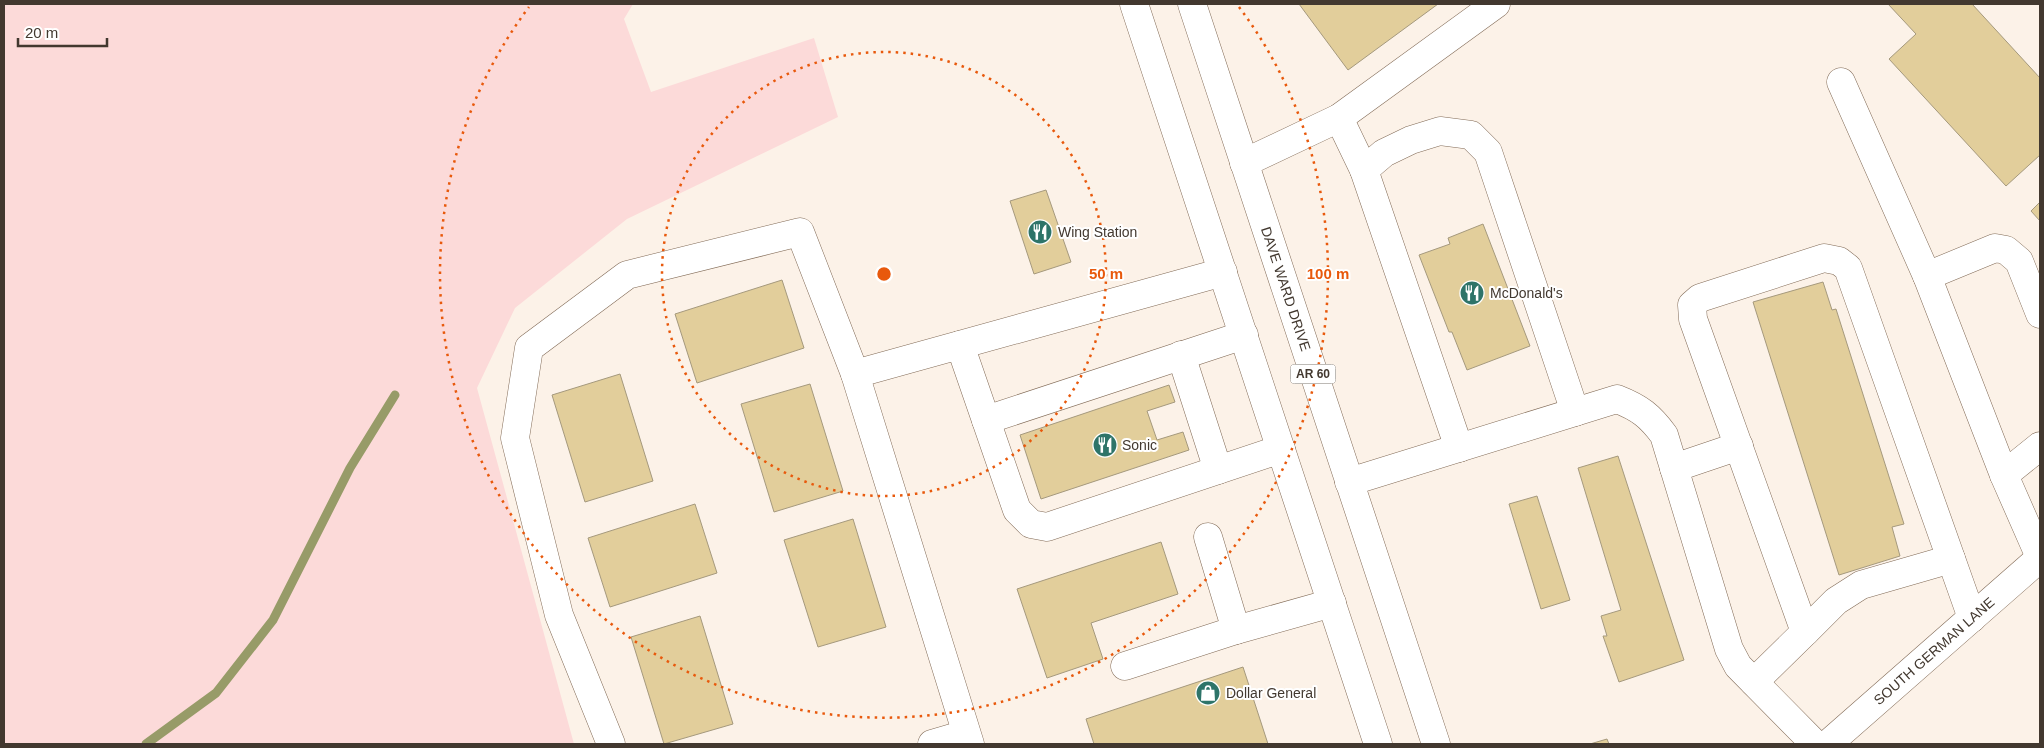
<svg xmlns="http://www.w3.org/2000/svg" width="2044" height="748" font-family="Helvetica,sans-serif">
  <rect width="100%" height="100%" fill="#fcf2e8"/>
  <path fill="#fcdad9" d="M4,4h629l-9,15 27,73 163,-54 24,79 -211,102 -112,89 -38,80 97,356h-570z"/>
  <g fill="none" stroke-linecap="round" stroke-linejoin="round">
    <path stroke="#979b68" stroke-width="9" d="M146,744l70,-51 57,-73 77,-152 45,-73"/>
  </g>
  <g fill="#e2ce9b" stroke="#a5997d">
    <path d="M1299,4h139l-90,66z"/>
    <path d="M1888,4h84l68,74v77l-34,31 -117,-127 27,-25z"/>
    <path d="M1046,190l25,72 -37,12 -24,-73z"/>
    <path d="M2040,202v19l-9,-10z"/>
    <path d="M1483,224l47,122 -63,24 -15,-38h-3l-30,-77 31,-11 -2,-6z"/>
    <path d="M782,280l22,68 -107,35 -22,-69z"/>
    <path d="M1823,282l9,28 4,-1 68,215 -12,3 8,29 -61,19 -86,-273z"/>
    <path d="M620,374l33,107 -68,21 -33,-107z"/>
    <path d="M810,384l33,107 -69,21 -33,-108z"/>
    <path d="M1169,385l6,17 -28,9 10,29 26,-8 6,18 -148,49 -21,-64z"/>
    <path d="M1618,456l66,204 -65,22 -16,-46h4l-6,-20 20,-6 -43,-142z"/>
    <path d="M1537,496l33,104 -29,9 -32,-105z"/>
    <path d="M695,504l22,69 -107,34 -22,-69z"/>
    <path d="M853,519l33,108 -68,20 -34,-107z"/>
    <path d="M1161,542l17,52 -87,29 12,36 -56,19 -30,-89z"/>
    <path d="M700,616l33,108 -69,20 -33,-107z"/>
    <path d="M1243,667l25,77h-174l-8,-25z"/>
    <path d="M1607,739l2,5h-19z"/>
  </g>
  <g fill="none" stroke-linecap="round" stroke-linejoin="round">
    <defs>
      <g id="minor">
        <path d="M1841,82l86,194 77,199 36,82"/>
        <path d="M1339,118l25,52"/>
        <path d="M1244,163l95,-45 157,-114"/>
        <path d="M1927,276l68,-28 11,2 13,11 21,53"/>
        <path d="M960,345l57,165 14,14 16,3 234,-78"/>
        <path d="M1181,355l37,115"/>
        <path d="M855,374l368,-102"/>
        <path d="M986,420l258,-85"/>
        <path d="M1459,448l-95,-278 20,-17 27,-13 29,-9 31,4 17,17 87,260"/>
        <path d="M1674,468l65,-22"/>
        <path d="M2004,475l36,-29"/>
        <path d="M1349,482l268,-83c23,9 33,17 47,36l65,214 9,17 77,78"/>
        <path d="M1236,630l96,-27"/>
        <path d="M1805,632l31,-31 25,-16 90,-26"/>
        <path d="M1125,666l111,-36 -28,-93"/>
        <path d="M1754,682l51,-50 -112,-313 -1,-14 8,-7 124,-40 15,3 9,7 124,350"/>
        <path d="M611,744l-52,-129 -44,-177 14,-90 98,-73 173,-43 55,142 115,370"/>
        <path d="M932,744l34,-10"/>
        <path id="s1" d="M1828,744l212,-186"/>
      </g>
      <g id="major">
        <path d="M1134,4l244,740"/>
        <path id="s2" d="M1192,4l244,740"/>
      </g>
    </defs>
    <use href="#minor" stroke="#826b57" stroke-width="29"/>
    <use href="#major" stroke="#826b57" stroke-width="29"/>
    <use href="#minor" stroke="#fff" stroke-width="28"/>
    <use href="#major" stroke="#fff" stroke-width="28"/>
  </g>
  <g fill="none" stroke="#e8590c" stroke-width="2.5" stroke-dasharray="2.5 5">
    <circle cx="884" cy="274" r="222"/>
    <path d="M1239 7A444 444 0 1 1 529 7"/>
  </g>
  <defs>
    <symbol id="restaurant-disc" viewBox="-11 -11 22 22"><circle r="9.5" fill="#2e7469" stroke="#fff"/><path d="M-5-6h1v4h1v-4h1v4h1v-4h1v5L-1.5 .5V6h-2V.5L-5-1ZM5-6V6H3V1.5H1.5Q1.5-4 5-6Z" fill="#fff"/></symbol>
    <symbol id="shop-disc" viewBox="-11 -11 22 22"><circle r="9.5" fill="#2e7469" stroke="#fff"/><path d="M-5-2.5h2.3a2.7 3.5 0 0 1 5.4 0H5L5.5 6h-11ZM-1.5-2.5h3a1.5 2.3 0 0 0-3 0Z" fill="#fff"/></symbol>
  </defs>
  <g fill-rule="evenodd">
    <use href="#restaurant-disc" x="1026" y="218" width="28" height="28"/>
    <use href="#restaurant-disc" x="1458" y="279" width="28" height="28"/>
    <use href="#restaurant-disc" x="1091" y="431" width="28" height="28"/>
    <use href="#shop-disc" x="1194" y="679" width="28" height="28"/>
  </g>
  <g text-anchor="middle" stroke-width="4" stroke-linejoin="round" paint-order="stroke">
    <rect fill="#fff" stroke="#7b746d" stroke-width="1" x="1290.5" y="364.5" width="45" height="19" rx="4"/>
    <g font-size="12" font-weight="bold" fill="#42382f">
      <text x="1313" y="378">AR 60</text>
    </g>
    <g font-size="14" fill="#42382f" stroke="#fff" text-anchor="start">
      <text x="1058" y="237">Wing Station</text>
      <text x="1490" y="298">McDonald's</text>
      <text x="1122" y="450">Sonic</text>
      <text x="1226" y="698">Dollar General</text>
    </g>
    <g font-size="14" fill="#42382f" stroke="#fff">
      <text dy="5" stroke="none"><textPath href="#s2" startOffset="300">DAVE WARD DRIVE</textPath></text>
      <text dy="5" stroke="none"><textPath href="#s1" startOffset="141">SOUTH GERMAN LANE</textPath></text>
    </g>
  </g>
  <circle cx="884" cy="274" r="8" fill="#e8590c" stroke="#fff" stroke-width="2.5"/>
  <g font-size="15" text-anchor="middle" font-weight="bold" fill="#e8590c" stroke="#fff" stroke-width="4" stroke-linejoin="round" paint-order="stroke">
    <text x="1106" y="279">50 m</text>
    <text x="1328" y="279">100 m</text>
  </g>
  <rect width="2044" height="748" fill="none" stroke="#42382f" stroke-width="10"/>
  <path d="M18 38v8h89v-8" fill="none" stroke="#42382f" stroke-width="2.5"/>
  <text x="25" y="38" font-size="15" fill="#42382f" stroke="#ffffff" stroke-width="4" paint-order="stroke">20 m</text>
</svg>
